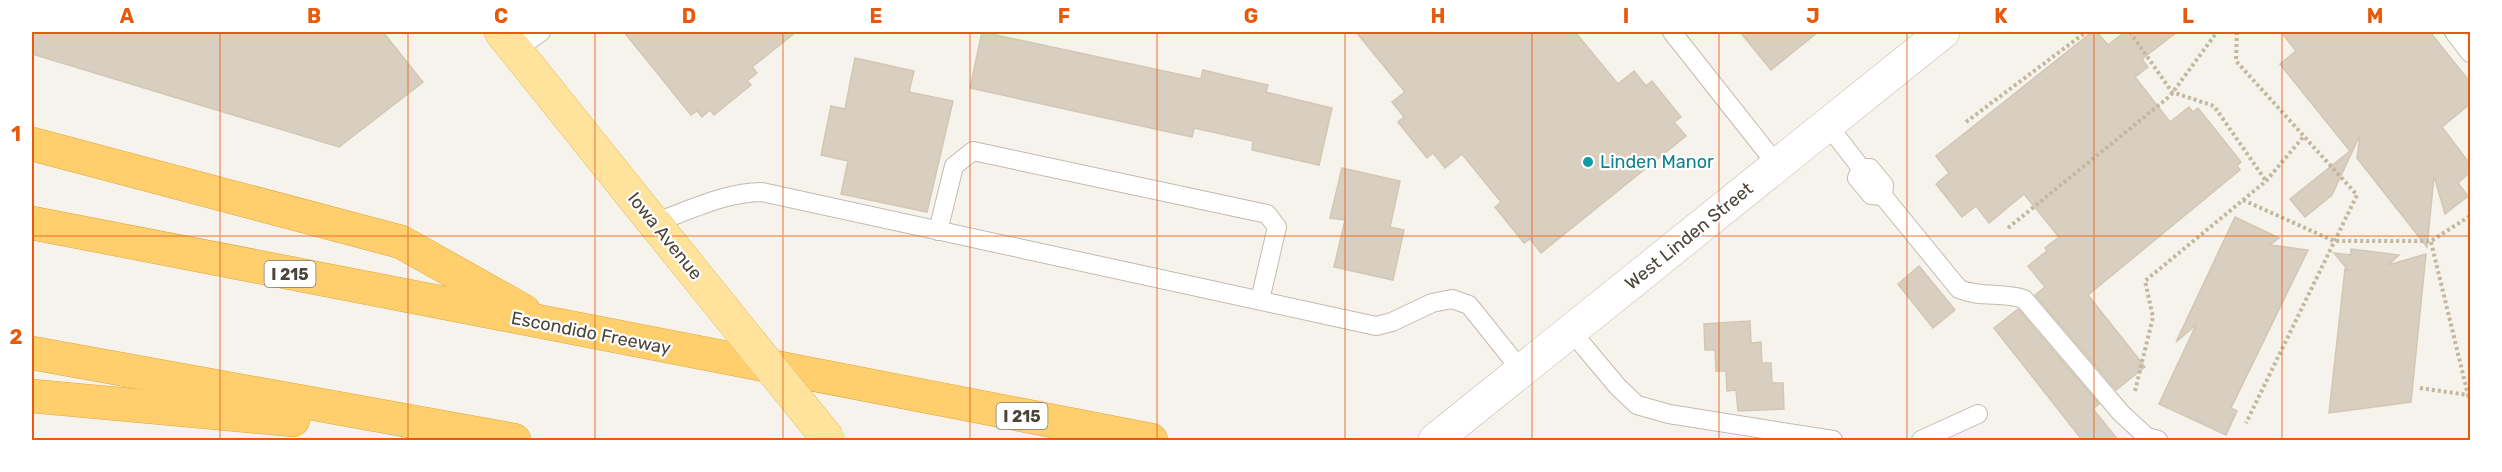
<svg xmlns="http://www.w3.org/2000/svg" width="2502" height="472" font-family="Rubik,sans-serif">
  <rect width="100%" height="100%" fill="#f6f3ec"/>
  <g fill="#d8cfc1" stroke="#d3c7b4" stroke-width="1.5">
    <path d="M32,32h351l40,50 -84,65 -307,-93z"/>
    <path d="M624,32h172l-44,35 5,6 -10,8 4,4 -37,30 -4,-5 -8,7 -5,-6 -6,4z"/>
    <path d="M982,32l219,47 2,-9 29,7 36,8 -2,7 66,16 -13,57 -67,-15 1,-9 -59,-13 -2,9 -222,-49z"/>
    <path d="M1356,32h219l43,52 16,-13 12,15 6,-5 29,36 -7,5 12,14 -145,117 -11,-14 -6,4 -29,-36 6,-5 -39,-48 -17,14 -12,-15 -6,5 -29,-36 6,-5 -12,-15 13,-10z"/>
    <path d="M1740,32h78l-47,38z"/>
    <path d="M2092,32h5l11,13 17,-13h52l-35,27 6,8 -13,10 35,45 19,-15 4,5 5,-4 43,54 -4,4 3,4 -152,125 57,72 -29,23 -81,-95 10,-8 -17,-21 19,-15 -2,-3 14,-11 -35,-43 -35,29 -13,-17 -14,11 -26,-33 13,-11 -13,-17z"/>
    <path d="M2281,32h149l40,50v22l-28,23 28,37v8l-12,11 10,13 -23,18 -11,-38 -7,71 -70,-89 3,-23 -28,60 -27,22 -15,-18 60,-48 -70,-87 16,-13z"/>
    <path d="M855,58l59,13 -5,21 44,9 -26,111 -86,-18 7,-33 -27,-6 10,-49 14,3z"/>
    <path d="M1342,168l58,13 -10,46 14,3 -11,50 -59,-13 11,-47 -15,-2z"/>
    <path d="M2235,217l44,21 -9,7 38,5 -77,158 6,3 -11,24 -67,-31 37,-79 -20,17z"/>
    <path d="M2351,249l48,6 -11,10 38,-11 -15,148 -82,11 16,-144 4,2 -15,-18 17,2z"/>
    <path d="M1919,266l36,44 -22,18 -35,-44z"/>
    <path d="M2018,309l81,95 -6,5 26,32h-36l-89,-113z"/>
    <path d="M1750,321l1,22 10,-1 1,21h9l1,20h11l1,26 -46,2 -2,-21 -9,1 -1,-20h-10l-1,-21h-10l-1,-26z"/>
  </g>
  <g fill="none" stroke-linecap="round" stroke-linejoin="round">
    <defs>
      <g id="service">
        <path d="M1672,32l105,133"/>
        <path d="M2454,32l16,21"/>
        <path d="M516,50l25,-18"/>
        <path d="M1827,124l34,44h9l14,17 -1,11 76,93c21,9 44,3 65,10l97,114 26,24 11,3"/>
        <path d="M1861,168l-4,10 14,17 12,1"/>
        <path d="M654,223c34,-12 72,-31 108,-31l614,134 16,-4 40,-19 20,-4 17,6 52,65"/>
        <path d="M938,231l16,-65 19,-15 294,63 10,13 -17,73"/>
        <path d="M1571,331l47,56 19,18 32,9 164,26"/>
        <path d="M1921,440l57,-26"/>
      </g>
      <path id="tertiary" d="M1435,440l508,-408"/>
      <path id="primary" d="M501,32l153,191"/>
      <g id="motorway">
        <path d="M32,144l369,98 123,69"/>
        <path d="M32,223l1119,217"/>
        <path d="M32,353l482,87"/>
        <path d="M32,396l261,24"/>
      </g>
    </defs>
    <use href="#service" stroke="#c2bbae" stroke-width="20"/>
    <use href="#tertiary" stroke="#c2bbae" stroke-width="34"/>
    <use href="#primary" stroke="#e6c16a" stroke-width="34"/>
    <use href="#motorway" stroke="#e0a43c" stroke-width="34"/>
    <g stroke="#c4b79f" stroke-width="4" stroke-dasharray="3 3" stroke-linecap="butt">
      <path d="M2130,32l42,60 42,14 52,75"/>
      <path d="M2237,32l-1,29 121,134 -111,228"/>
      <path d="M1966,122l120,-90"/>
      <path d="M2243,200l91,41h97l39,-25"/>
      <path d="M2008,228l162,-132 47,-64"/>
      <path d="M2431,242l37,153"/>
      <path d="M2420,388l48,7 2,6"/>
      <path d="M2135,391l18,-74 -8,-36 121,-100 38,-45"/>
    </g>
    <use href="#service" stroke="#fff" stroke-width="18"/>
    <use href="#tertiary" stroke="#fff" stroke-width="33"/>
    <use href="#primary" stroke="#ffe39c" stroke-width="33"/>
    <use href="#motorway" stroke="#ffcf6e" stroke-width="33"/>
    <defs>
      <path id="primary-bridge" d="M654,223l175,217"/>
    </defs>
    <use href="#primary-bridge" stroke="#e6c16a" stroke-width="34" stroke-linecap="butt"/>
    <use href="#primary-bridge" stroke="#ffe39c" stroke-width="33"/>
  </g>
  <path fill="none" stroke="#e8590c" stroke-width="1.5" stroke-opacity="0.55" d="M220,32v408M408,32v408M595,32v408M783,32v408M970,32v408M1157,32v408M1345,32v408M1532,32v408M1719,32v408M1907,32v408M2094,32v408M2282,32v408M32,236h2438"/>
  <circle fill="#0f9aa8" stroke="#fff" stroke-width="2" cx="1588" cy="162" r="6"/>
  <g text-anchor="middle" stroke-width="4.5" stroke-linejoin="round" paint-order="stroke">
    <g fill="#fff" stroke="#817c74" stroke-width="1.5">
      <rect x="264.5" y="261" width="51" height="26" rx="4.5"/>
      <rect x="996.5" y="403" width="51" height="26" rx="4.5"/>
    </g>
    <g font-size="16" font-weight="bold" fill="#4b4439">
      <text x="290" y="280">I 215</text>
      <text x="1022" y="422">I 215</text>
    </g>
    <g font-size="18" fill="#0d838f" stroke="#fff" text-anchor="start">
      <text x="1600" y="168">Linden Manor</text>
    </g>
    <g font-size="18" fill="#4b4439" stroke="#fff">
      <text transform="translate(665 236) rotate(51)" y="6">Iowa Avenue</text>
      <text transform="translate(1689 236) rotate(-39)" y="6">West Linden Street</text>
      <text transform="translate(591 333) rotate(11)" y="6">Escondido Freeway</text>
    </g>
  </g>
  <rect width="2502" height="472" fill="none" stroke="#ffffff" stroke-width="66"/>
  <rect x="33" y="33" width="2436" height="406" fill="none" stroke="#e8590c" stroke-width="2"/>
  <g font-size="20" text-anchor="middle" font-weight="bold" fill="#e8590c">
    <text x="127" y="23">A</text>
    <text x="314" y="23">B</text>
    <text x="501" y="23">C</text>
    <text x="689" y="23">D</text>
    <text x="876" y="23">E</text>
    <text x="1064" y="23">F</text>
    <text x="1251" y="23">G</text>
    <text x="1438" y="23">H</text>
    <text x="1626" y="23">I</text>
    <text x="1813" y="23">J</text>
    <text x="2001" y="23">K</text>
    <text x="2188" y="23">L</text>
    <text x="2375" y="23">M</text>
    <text x="16" y="141">1</text>
    <text x="16" y="344">2</text>
  </g>
</svg>
